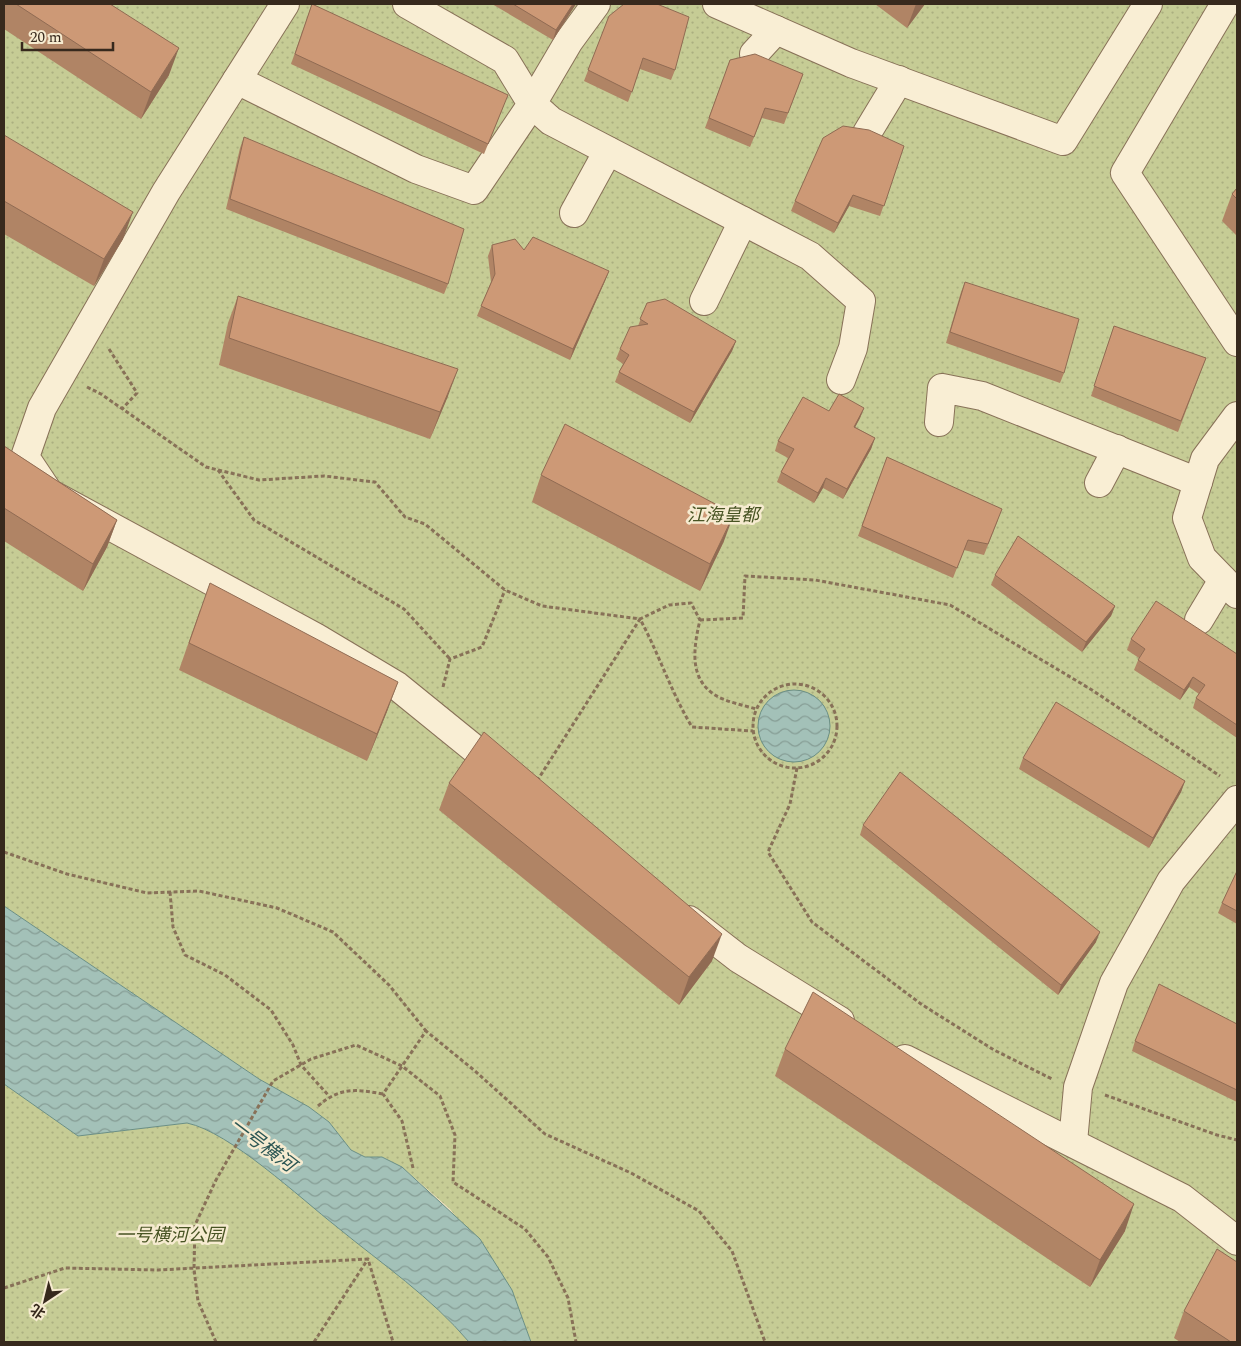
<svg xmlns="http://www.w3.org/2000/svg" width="1241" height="1346" font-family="Spectral,'Noto Sans SC',serif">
  <defs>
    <pattern id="park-dots" width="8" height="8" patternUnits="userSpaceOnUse" patternTransform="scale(1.25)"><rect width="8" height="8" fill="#c6cc95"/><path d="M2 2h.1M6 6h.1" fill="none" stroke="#abaf80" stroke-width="1.8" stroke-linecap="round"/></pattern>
    <pattern id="water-waves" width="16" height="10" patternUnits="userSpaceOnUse" patternTransform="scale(1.25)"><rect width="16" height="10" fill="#a3c1b8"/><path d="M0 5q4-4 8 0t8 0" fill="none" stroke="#869d95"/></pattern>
  </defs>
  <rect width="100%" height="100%" fill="#eee0c1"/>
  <g fill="url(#park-dots)">
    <path d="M4,4h1233v1338h-706l-19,-52 -62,-81 -48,-42 -20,-10h-17l-14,-7 -22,-28 -20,-15 -50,-28 -255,-173z"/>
    <path d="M4,1084l74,52 109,-13c43,9 113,74 150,104 45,37 94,70 132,115h-465z"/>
  </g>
  <g fill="url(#water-waves)" stroke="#6a8f85">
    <circle cx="794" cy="726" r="36"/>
    <path d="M4,906l255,173 50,28 20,15 22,28 14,7h17l20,10 78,72 32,51 19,52h-62c-38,-45 -87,-78 -132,-115 -37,-29 -107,-95 -150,-104l-109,13 -74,-52z"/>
  </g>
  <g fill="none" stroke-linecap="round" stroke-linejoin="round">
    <defs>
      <g id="minor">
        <path d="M285,4l-119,188 -124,216 -17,49 24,36 266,144 82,49 106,86"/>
        <path d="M596,4l-27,37 -37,63 19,17 259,135 51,45 -8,47 -12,32"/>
        <path d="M717,4l134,59 212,78 85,-137"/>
        <path d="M1225,4l-100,169 112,169"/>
        <path d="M754,54l22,-24"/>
        <path d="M237,80l179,89 58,21 58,-86 -27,-44 -98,-56"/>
        <path d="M867,133l32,-53"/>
        <path d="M574,213l34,-62"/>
        <path d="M704,301l39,-80"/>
        <path d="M1237,416l-32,43 -18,59 15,40 35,36"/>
        <path d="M939,422l3,-34 40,8 216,86"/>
        <path d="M1099,483l18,-34"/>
        <path d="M1199,620l24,-40"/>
        <path d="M689,920l49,38 102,63"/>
        <path d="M905,1059l277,139 55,43"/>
        <path d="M1073,1142l5,-55 36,-104 57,-102 66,-81"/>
      </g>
    </defs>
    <use href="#minor" stroke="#887158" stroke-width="30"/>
    <g stroke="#887158" stroke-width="3" stroke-dasharray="4 2.5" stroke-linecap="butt">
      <path d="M109,349l28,44 -15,16"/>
      <path d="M87,387l14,7 105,73 53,13 65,-4 51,6 30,35 20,7 80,66 37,16 98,13 29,-14 22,-2 9,17c-6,26 -12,58 15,75 11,7 28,10 41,14"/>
      <path d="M218,470l36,50 150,89 46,50"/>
      <path d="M700,620l43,-2 2,-42 70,4 135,25 142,85 128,86"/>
      <circle cx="795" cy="726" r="42"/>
      <path d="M443,687l7,-28 32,-12 23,-57"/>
      <path d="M797,768l-7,36 -22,48 44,70 109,82 73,46 58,29"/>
      <path d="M537,781l103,-162c19,35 31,73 52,108l61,4"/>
      <path d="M4,852l63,22 80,19 52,-2 78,17 56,24 56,53 37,46"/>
      <path d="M170,892l3,35 12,28 40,20 46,35 22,35 8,20 28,31"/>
      <path d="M1105,1095l112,40 20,5"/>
      <path d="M318,1106c22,-19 38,-17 65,-12"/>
      <path d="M413,1168l-11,-47 -19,-27 43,-63 49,40 70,63 86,39 68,38 33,40 33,91"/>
      <path d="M4,1288l61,-20 93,2 210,-11 25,83"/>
      <path d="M216,1342l-18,-41 -4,-32 1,-44 21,-45 57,-99 38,-22 45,-14 46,21 38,30 15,39 -2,47 72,47 23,28 20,41 8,44"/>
      <path d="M314,1342l54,-83"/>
    </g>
    <use href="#minor" stroke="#f9eed4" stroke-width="28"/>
  </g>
  <g fill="#b08465">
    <path d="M4,4h106l59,71 -28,44 -137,-90z"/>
    <path d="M312,4l192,101 -20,49 -193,-90z"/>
    <path d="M492,4h84l-23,36z"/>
    <path d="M875,4h50l-18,24z"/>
    <path d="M609,16l66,54 -4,10 -31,-11 -12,33 -44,-21z"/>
    <path d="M730,60l73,14 -19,50 -22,-6 -12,29 -45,-19z"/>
    <path d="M4,135l119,104 -29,47 -90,-52z"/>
    <path d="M244,137l204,147 -4,10 -218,-85 14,-61z"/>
    <path d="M904,146l-24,70 -31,-10 -15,27 -43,-22 4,-10z"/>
    <path d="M1237,188v48l-15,-15 10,-27z"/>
    <path d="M492,245l32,5 85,21 -4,10 -35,79 -93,-44 14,-34 -3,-26z"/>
    <path d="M965,282l99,91 -4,10 -114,-40 15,-51z"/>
    <path d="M238,296l210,100 -18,43 -211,-74 9,-42z"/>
    <path d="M647,303l89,38 -4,10 -42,72 -75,-41 4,-10 4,-8 -7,-5 4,-10 18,-23z"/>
    <path d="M1114,326l92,32 -28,74 -87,-36z"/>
    <path d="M864,408l-4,10 -5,9 20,11 -4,11 -28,50 -20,-11 -9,15 -37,-21 4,-10 7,-14 -13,-7 3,-10 51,-30z"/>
    <path d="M4,446l113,74 -10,27 -24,44 -79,-50z"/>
    <path d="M887,457l111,63 -14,35 -20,-5 -11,28 -95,-42z"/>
    <path d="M541,475l183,66 -24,50 -168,-89z"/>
    <path d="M995,575l120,31 -4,10 -29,36 -91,-67z"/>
    <path d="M200,610l188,99 -21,52 -188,-91z"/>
    <path d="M1131,639l106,15v84l-44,-30 3,-10 3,-4 -10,-7 -9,13 -46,-30 5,-12 -12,-8z"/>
    <path d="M1023,758l162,23 -4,11 -32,56 -130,-79z"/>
    <path d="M449,783l263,178 -33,44 -240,-195z"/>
    <path d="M863,825l233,117 -38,53 -198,-160z"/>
    <path d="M1237,871v53l-19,-11 4,-10z"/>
    <path d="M1237,1024v78l-105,-51 3,-10z"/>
    <path d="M785,1049l340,182 -35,56 -315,-211z"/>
    <path d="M1184,1311l53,31h-57l-6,-4z"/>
  </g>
  <g fill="#906b53">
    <path d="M573,4h3l-23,36 3,-10z"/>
    <path d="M916,4h9l-18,24z"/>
    <path d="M179,48l-10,27 -28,44 10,-27z"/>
    <path d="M853,195l-4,11 -15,27 4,-10z"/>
    <path d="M133,212l-10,27 -29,47 10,-27z"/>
    <path d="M609,271l-4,10 -35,79 3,-11z"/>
    <path d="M736,341l-4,10 -42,72 4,-11z"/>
    <path d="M458,369l-10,27 -18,43 10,-27z"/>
    <path d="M864,408l-4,10 -10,19 4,-10z"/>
    <path d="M875,438l-4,11 -28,50 4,-10z"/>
    <path d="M826,478l-3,10 -9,15 4,-10z"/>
    <path d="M734,514l-10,27 -24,50 10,-27z"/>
    <path d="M117,520l-10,27 -24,44 10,-27z"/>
    <path d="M1115,606l-4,10 -29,36 4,-10z"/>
    <path d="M1193,677l-4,10 -9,13 4,-10z"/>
    <path d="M398,682l-10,27 -21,52 10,-27z"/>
    <path d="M1185,781l-4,11 -32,56 4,-10z"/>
    <path d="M1100,932l-4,10 -38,53 3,-10z"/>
    <path d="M722,934l-10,27 -33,44 10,-28z"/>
    <path d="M1134,1204l-9,27 -35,56 10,-27z"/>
  </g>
  <g fill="#cd9976" stroke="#906b53">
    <path d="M16,4h94l69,44 -28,44z"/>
    <path d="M312,4l196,91 -20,49 -193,-90z"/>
    <path d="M513,4h60l-17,26z"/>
    <path d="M624,4h33l32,13 -14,53 -32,-12 -11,34 -44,-22 21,-54z"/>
    <path d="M755,54l48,20 -15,39 -23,-5 -11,29 -45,-19 21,-58z"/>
    <path d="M843,126l26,4 35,16 -20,60 -31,-11 -15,28 -43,-22 28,-63z"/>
    <path d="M4,135l129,77 -29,47 -100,-58z"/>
    <path d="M244,137l220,92 -16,55 -218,-85z"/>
    <path d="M1237,188v11l-5,-5z"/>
    <path d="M533,237l76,34 -36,78 -92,-43 14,-32 -3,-29 23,-6 9,11z"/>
    <path d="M965,282l114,37 -15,54 -114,-41z"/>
    <path d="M238,296l220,73 -18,43 -211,-74z"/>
    <path d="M665,299l71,42 -42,71 -75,-40 10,-17 -9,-6 10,-22 18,-3 -8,-5 7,-16z"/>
    <path d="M1114,326l92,32 -25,63 -87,-35z"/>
    <path d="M839,394l25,14 -10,19 21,11 -28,51 -21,-11 -8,15 -37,-21 13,-23 -16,-8 25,-44 26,14z"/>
    <path d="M565,424l169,90 -24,50 -169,-89z"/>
    <path d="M4,446l113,74 -24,44 -89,-56z"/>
    <path d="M887,457l115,52 -14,35 -20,-4 -11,28 -95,-42z"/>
    <path d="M1018,536l97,70 -29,36 -91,-67z"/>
    <path d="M210,583l188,99 -21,52 -188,-91z"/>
    <path d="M1156,601l81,53v71l-41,-27 9,-13 -12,-8 -9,13 -46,-30 7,-11 -14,-10z"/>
    <path d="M1056,702l129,79 -32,57 -130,-80z"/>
    <path d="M484,732l238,202 -33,43 -240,-194z"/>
    <path d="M900,772l200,160 -39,53 -198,-160z"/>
    <path d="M1237,871v40l-15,-8z"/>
    <path d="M1159,984l78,40v66l-102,-49z"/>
    <path d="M813,992l321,212 -34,56 -315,-211z"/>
    <path d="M1217,1249l20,13v80h-6l-47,-31z"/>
  </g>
  <g text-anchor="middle" stroke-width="5" stroke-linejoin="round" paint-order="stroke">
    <g font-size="18" font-style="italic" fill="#485423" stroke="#f6ebd0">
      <text x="723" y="521">江海皇都</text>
      <text x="170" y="1241">一号横河公园</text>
    </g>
    <g font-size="19" font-style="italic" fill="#2c5754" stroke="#f6ebd0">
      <text transform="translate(263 1144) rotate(37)" y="7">一号横河</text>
    </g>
  </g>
  <rect width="1241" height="1346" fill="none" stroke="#37291d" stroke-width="10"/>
  <g transform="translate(45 1301) rotate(215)" stroke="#f6ebd0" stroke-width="4" paint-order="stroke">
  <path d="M0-4L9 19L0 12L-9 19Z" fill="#37291d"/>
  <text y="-8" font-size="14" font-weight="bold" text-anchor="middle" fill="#37291d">北</text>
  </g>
  <path d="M22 42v8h91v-8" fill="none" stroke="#37291d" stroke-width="2.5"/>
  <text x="30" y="42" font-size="15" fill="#37291d" stroke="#f6ebd0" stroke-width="4" paint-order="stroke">20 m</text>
</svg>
